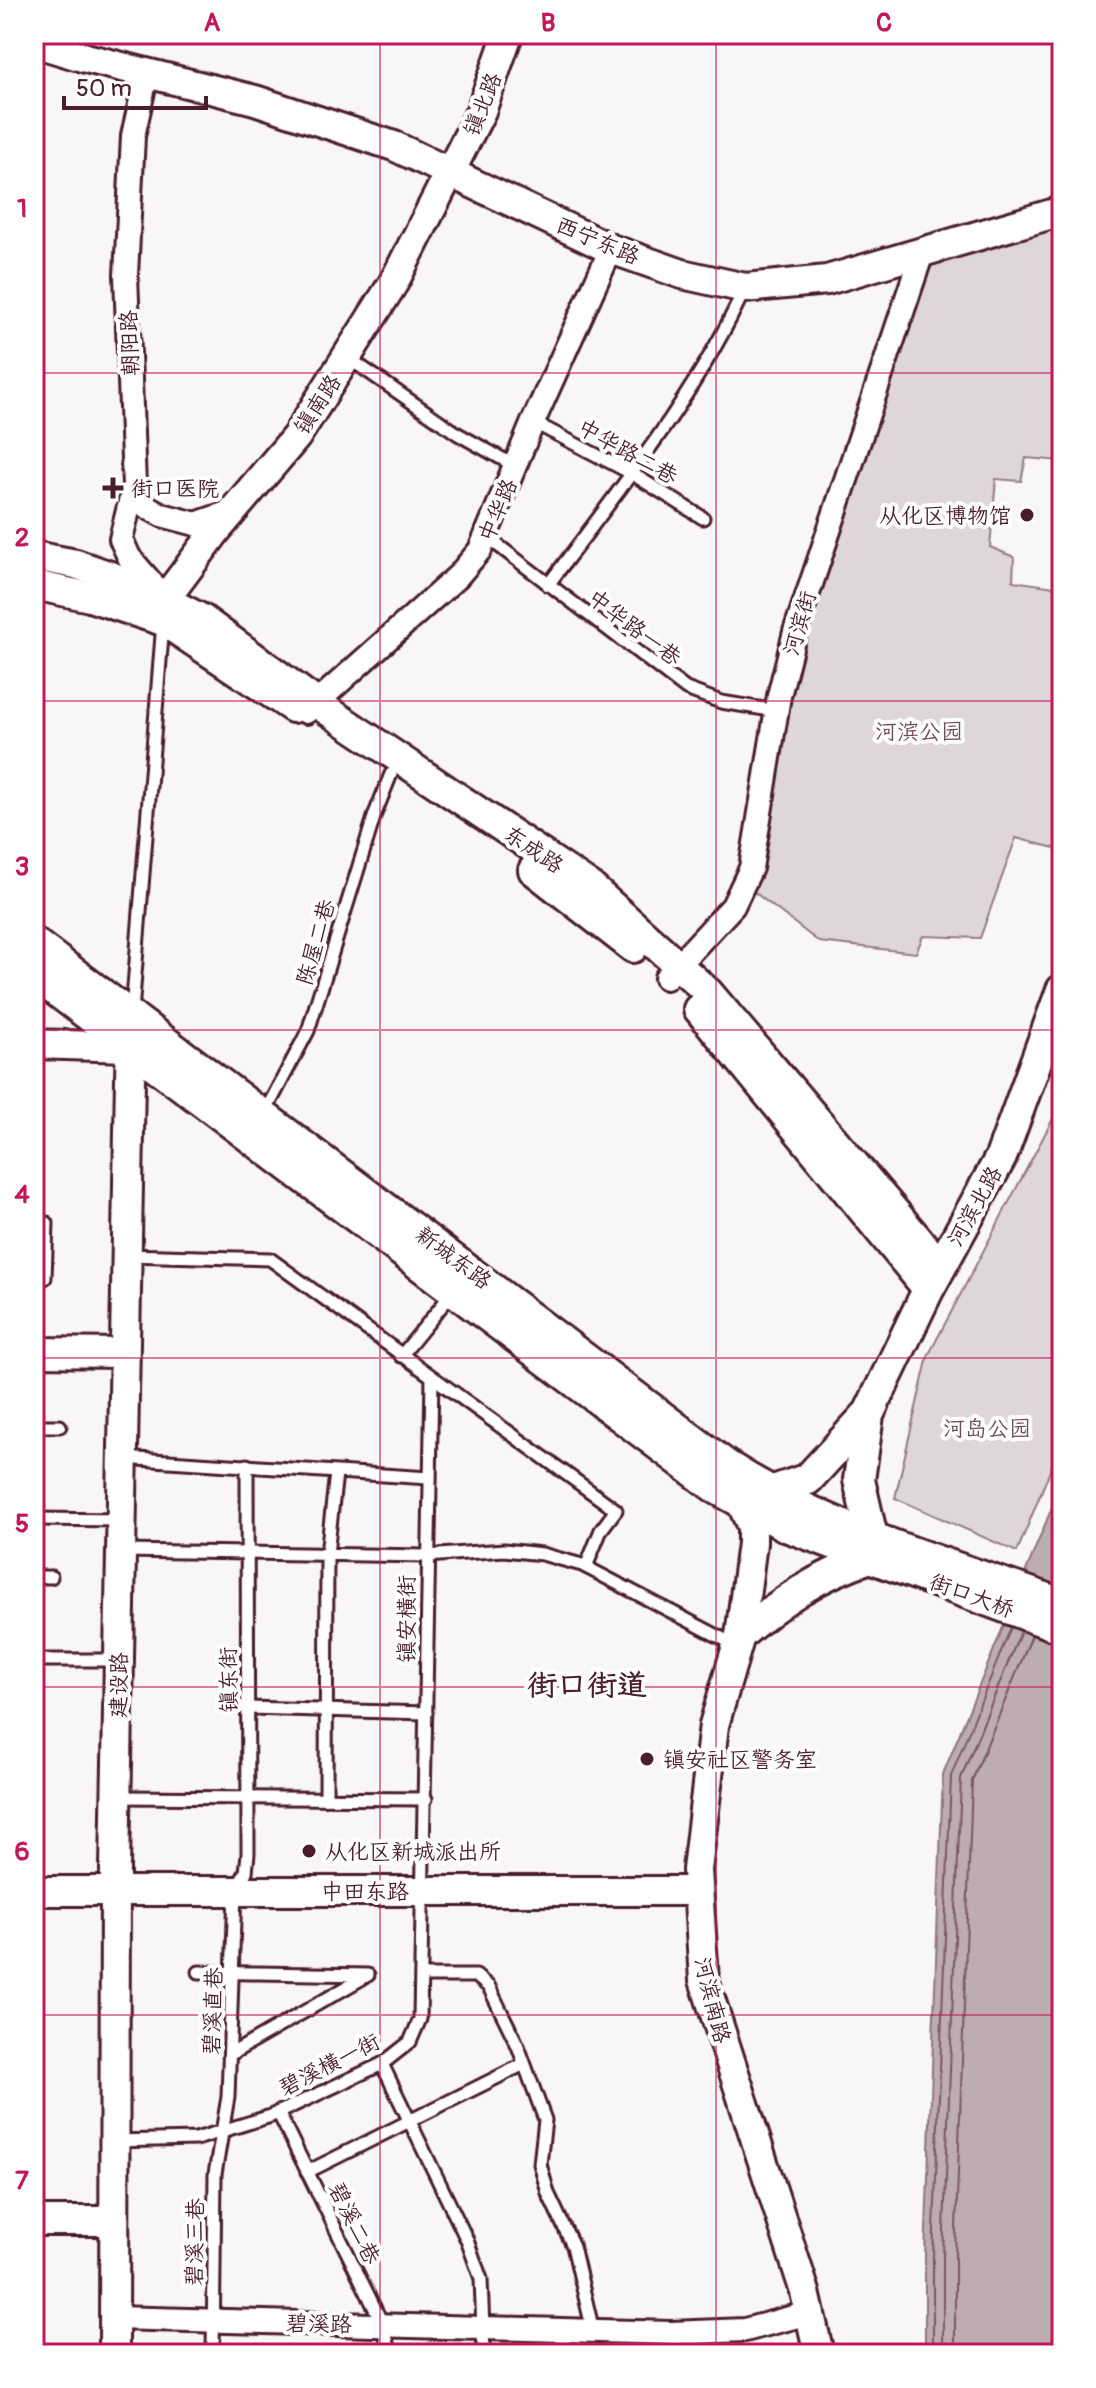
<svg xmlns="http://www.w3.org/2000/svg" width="1096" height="2388" font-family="Pangolin,'LXGW WenKai TC',sans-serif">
  <rect width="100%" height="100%" fill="#f8f6f7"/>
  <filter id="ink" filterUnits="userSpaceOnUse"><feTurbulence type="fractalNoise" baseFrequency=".0125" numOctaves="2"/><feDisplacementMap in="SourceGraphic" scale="16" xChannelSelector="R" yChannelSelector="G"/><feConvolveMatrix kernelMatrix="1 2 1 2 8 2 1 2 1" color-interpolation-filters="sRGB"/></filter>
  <g filter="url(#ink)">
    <g fill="#ded6d9" stroke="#947a82" stroke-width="2">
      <path d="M1062,211v250l-36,-3 -5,23 -25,-2 -6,68 24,10 -1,24 49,7v262l-46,-12 -36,100 -57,-2 -7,17 -97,-11 -75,-58 35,-188 143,-443z"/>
      <path d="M1062,1094v347l-45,111 -122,-54 33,-142 129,-245z"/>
    </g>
    <path fill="#bdadb0" stroke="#8f747b" stroke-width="2" d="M1062,1483v871h-137v-98l18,-482z"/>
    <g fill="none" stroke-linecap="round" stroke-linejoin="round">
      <g stroke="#785860" stroke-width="2">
        <path d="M933,2354v-98l18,-480 60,-149"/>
        <path d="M943,2354v-98l18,-478 60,-147"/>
        <path d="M955,2354v-98l17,-475 60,-146"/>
      </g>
      <defs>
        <g id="service">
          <path d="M347,357l111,77 57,32"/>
          <path d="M533,422l98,51 72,45"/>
          <path d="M487,537l199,152 35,13 56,9"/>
          <path d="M548,585c70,-94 148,-189 197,-297"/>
          <path d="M132,1012l31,-389"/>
          <path d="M264,1114l44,-83 67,-217 16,-40"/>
          <path d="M34,1223h13l-2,55h-11"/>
          <path d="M125,1255l145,4 346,251 -15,20 -15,37"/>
          <path d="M401,1356l52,-64"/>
          <path d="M34,1426h26"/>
          <path d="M122,1458l307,20"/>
          <path d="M34,1519l87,1"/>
          <path d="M121,1551l306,5 77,-6 38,4 40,11 155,81"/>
          <path d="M34,1577h17"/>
          <path d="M34,1660h83"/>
          <path d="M248,1708l178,5"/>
          <path d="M117,1797l309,2"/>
          <path d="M326,1798l1,-244 9,-81"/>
          <path d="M199,1972l169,3 -137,79"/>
          <path d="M422,1976h54l13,11 29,59 27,74 -5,44 8,29 25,53 20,85"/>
          <path d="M382,2064l85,176 14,39 3,75"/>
          <path d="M278,2112l105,213 8,29"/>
          <path d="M115,2141l81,-2 75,-23 111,-52 28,-22 10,-23 12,-641"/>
          <path d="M307,2172l217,-108"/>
          <path d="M213,2354l2,-180 13,-77 7,-206 11,-19 2,-18 -1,-389"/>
        </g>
        <g id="minor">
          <path d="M147,73l-14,63 -7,139 8,211 -13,53 8,18 32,37"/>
          <path d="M134,486l8,18 20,11 34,9 37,-13"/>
          <path d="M306,712l152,-136 22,-26 53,-128 78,-173"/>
          <path d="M666,978l67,-72 18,-38 28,-172 16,-64 127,-379"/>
          <path d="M114,2318l557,15 74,-3 64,-17"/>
        </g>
        <g id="tertiary">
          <path d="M34,42l52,16 169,42 139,46 217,103 71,25 63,14 82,-8 235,-69"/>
          <path d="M34,556l42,8 57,20 69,35 113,83 276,185 118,106 232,273"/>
          <path d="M34,585l56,12 73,24 130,87"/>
          <path d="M163,616l2,-17 51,-68 80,-94 98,-155 87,-171 27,-77"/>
          <path d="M533,870l100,78"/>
          <path d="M698,1009l230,281"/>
          <path d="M34,1044l94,3"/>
          <path d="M34,1352l90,1"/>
          <path d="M742,1504l10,23v16l-12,93 -26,89 -17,145 7,110 101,312 14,62"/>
          <path d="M740,1636c40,-35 79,-61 130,-78"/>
          <path d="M34,1891h663"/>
          <path d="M34,2221h80"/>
          <path d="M114,2354l1,-486 16,-841"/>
        </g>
        <g id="secondary">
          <path d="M34,943l693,523c102,65 221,98 335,138"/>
          <path d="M34,974l682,514 70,38 276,102"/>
          <path d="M768,1493l40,-14 58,-63"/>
          <path d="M872,1537l-13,-57 9,-65 60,-125 73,-133 61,-167"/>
        </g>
      </defs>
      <use href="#service" stroke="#4a1f2b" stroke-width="17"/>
      <use href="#minor" stroke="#4a1f2b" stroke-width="28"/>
      <use href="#tertiary" stroke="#4a1f2b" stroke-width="34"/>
      <use href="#secondary" stroke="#4a1f2b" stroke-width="36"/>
      <use href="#service" stroke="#fff" stroke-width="11"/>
      <use href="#minor" stroke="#fff" stroke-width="22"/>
      <use href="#tertiary" stroke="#fff" stroke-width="28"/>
      <use href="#secondary" stroke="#fff" stroke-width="30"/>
    </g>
  </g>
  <path fill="none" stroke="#c2185b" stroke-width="2" stroke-opacity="0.55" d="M380,34v2320M716,34v2320M34,373h1028M34,701h1028M34,1030h1028M34,1358h1028M34,1687h1028M34,2015h1028"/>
  <g fill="#4a1f2b" stroke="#fff" stroke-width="3">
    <path d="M109 476h8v8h8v8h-8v8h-8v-8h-8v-8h8z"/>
    <circle cx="1027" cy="515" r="8"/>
    <circle cx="647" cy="1759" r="8"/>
    <circle cx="309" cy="1851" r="8"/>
  </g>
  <g text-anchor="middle" stroke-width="8" stroke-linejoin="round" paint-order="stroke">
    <g font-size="22" fill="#4a1f2b" stroke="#fff">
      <text transform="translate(482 104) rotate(-68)" y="8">镇北路</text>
      <text transform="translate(598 240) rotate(23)" y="8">西宁东路</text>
      <text transform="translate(129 343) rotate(-92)" y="8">朝阳路</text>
      <text transform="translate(317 404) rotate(-57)" y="8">镇南路</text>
      <text transform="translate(628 451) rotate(29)" y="8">中华路二巷</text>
      <text transform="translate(497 510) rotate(-67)" y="8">中华路</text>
      <text transform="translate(799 623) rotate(-74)" y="8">河滨街</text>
      <text transform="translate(635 627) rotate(37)" y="8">中华路一巷</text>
      <text transform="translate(534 849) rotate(34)" y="8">东成路</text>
      <text transform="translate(315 942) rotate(-74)" y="8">陈屋二巷</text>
      <text transform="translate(974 1206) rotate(-61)" y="8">河滨北路</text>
      <text transform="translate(454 1257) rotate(37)" y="8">新城东路</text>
      <text transform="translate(972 1595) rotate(20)" y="8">街口大桥</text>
      <text transform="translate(406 1619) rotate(-90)" y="8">镇安横街</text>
      <text transform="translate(228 1680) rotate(-91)" y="8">镇东街</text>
      <text transform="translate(118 1685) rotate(-89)" y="8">建设路</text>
      <text x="365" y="1899">中田东路</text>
      <text transform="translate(713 2000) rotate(76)" y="8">河滨南路</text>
      <text transform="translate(212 2011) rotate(-88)" y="8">碧溪直巷</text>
      <text transform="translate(329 2064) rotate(-27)" y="8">碧溪横一街</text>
      <text transform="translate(355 2223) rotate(64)" y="8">碧溪二巷</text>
      <text transform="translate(194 2242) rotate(-89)" y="8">碧溪三巷</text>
      <text transform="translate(319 2323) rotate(1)" y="8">碧溪路</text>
    </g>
    <g font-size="22" fill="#4a1f2b" stroke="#fff" text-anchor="start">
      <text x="131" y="496">街口医院</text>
      <text x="1011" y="523" text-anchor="end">从化区博物馆</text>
      <text x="663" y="1767">镇安社区警务室</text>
      <text x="325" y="1859">从化区新城派出所</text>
    </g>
    <g font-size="22" fill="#6f4d56" stroke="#fff">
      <text x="919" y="739">河滨公园</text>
      <text x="987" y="1436">河岛公园</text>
    </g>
    <g font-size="30" font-weight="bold" fill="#4a1f2b" stroke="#fff">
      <text x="587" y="1695">街口街道</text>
    </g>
  </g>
  <rect width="1096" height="2388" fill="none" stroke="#fff" stroke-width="88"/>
  <path d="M64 96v12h142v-12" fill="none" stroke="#4a1f2b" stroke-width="4"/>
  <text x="76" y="96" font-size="24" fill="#4a1f2b" stroke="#ffffff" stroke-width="6" paint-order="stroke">50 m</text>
  <rect x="44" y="44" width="1008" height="2300" fill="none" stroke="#c2185b" stroke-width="3"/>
  <g font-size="26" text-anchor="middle" font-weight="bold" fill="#c2185b">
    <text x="212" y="31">A</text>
    <text x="548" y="31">B</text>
    <text x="884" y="31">C</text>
    <text x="22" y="217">1</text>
    <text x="22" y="546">2</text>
    <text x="22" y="875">3</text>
    <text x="22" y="1203">4</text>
    <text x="22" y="1532">5</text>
    <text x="22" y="1860">6</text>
    <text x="22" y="2189">7</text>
  </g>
</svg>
